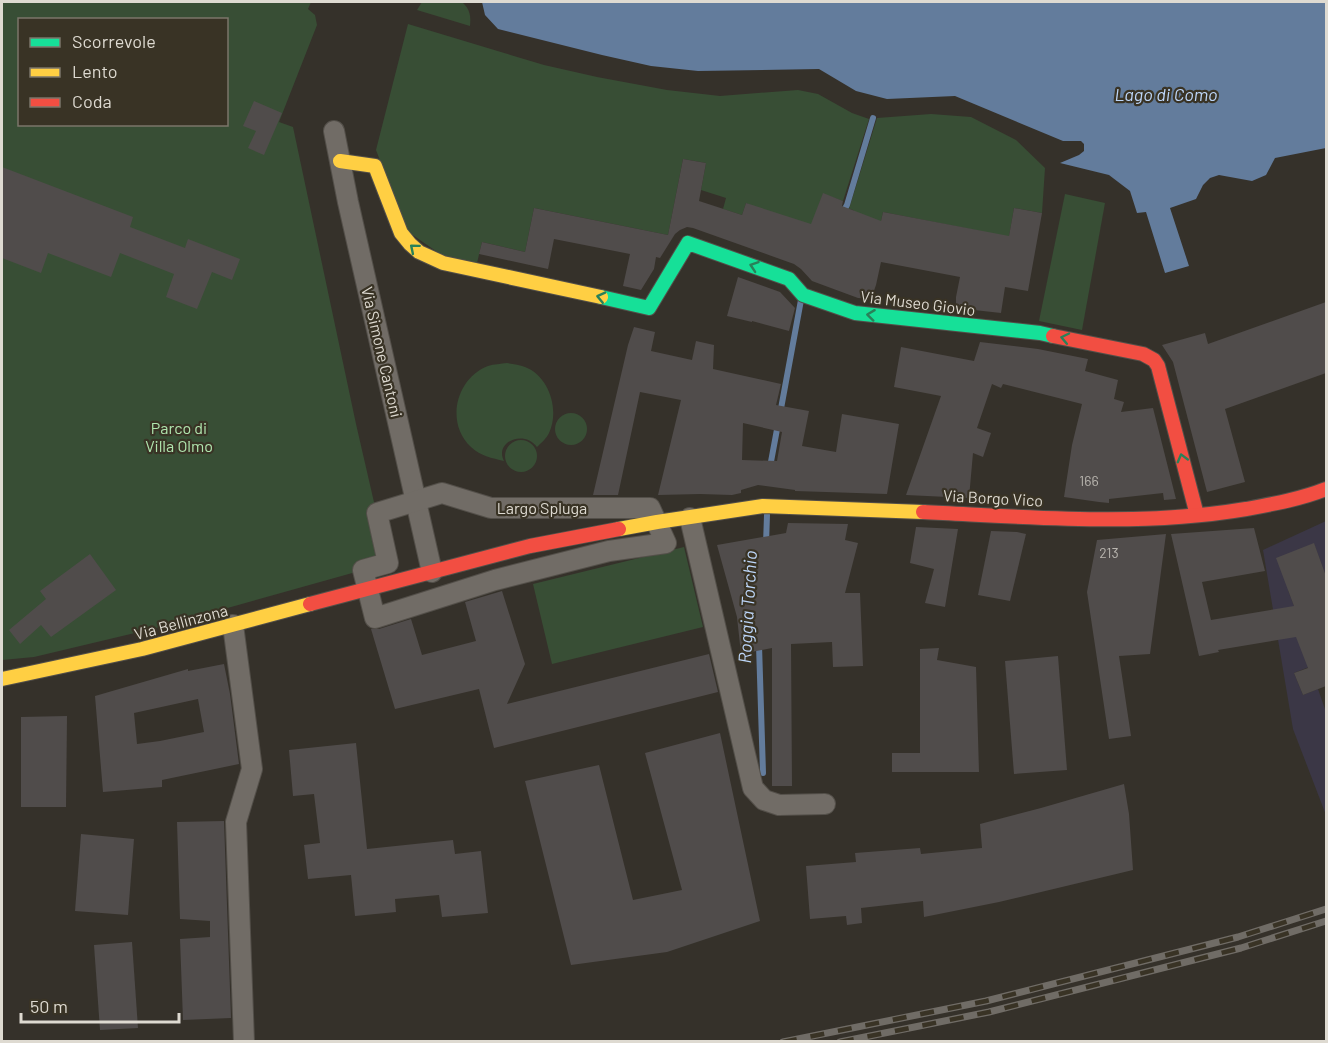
<svg xmlns="http://www.w3.org/2000/svg" width="1328" height="1043" font-family="Barlow,sans-serif">
  <rect width="100%" height="100%" fill="#35312a"/>
  <path fill="#3b3746" d="M1326,521v55l-12,-32 -26,46 16,42 15,31 -25,10 9,22 15,-6 8,23v103l-33,-86 -30,-179z"/>
  <g fill="#384e35" fill-rule="evenodd">
    <path d="M2,2h309l-3,7 7,6 2,10 -38,97 14,5 63,297 32,139 -228,64 -126,30 -32,3zM20,20h206v104h-206z"/>
    <path d="M422,2h40c8,7 9,14 8,24l-53,-16z"/>
    <path d="M408,24l136,41 53,12 70,13 53,6 78,-6 20,4 34,19 17,6 -26,82 -20,-7 -15,41 -62,-32 -4,12 -19,-6 3,-11 -25,-8 5,-27 -23,-4 -15,76 -134,-27 -9,44 -43,-10 -5,21 -34,-7 -36,-25 -31,-81z"/>
    <path d="M931,114l40,3 45,23 29,28 -3,45 -28,-5 -10,57 -24,-34 -97,-19 -5,23 -25,-25 -4,-1 28,-91z"/>
    <path d="M1065,194l40,9 -23,127 -43,-9z"/>
    <path d="M507,363c6,1 13,2 18,4 24,9 35,43 24,66 -2,5 -8,10 -12,14 -13,-18 -43,-5 -33,14 -12,-3 -24,-5 -33,-14 -26,-24 -15,-69 17,-81 6,-2 13,-2 19,-3z"/>
    <circle cx="571" cy="429" r="16"/>
    <circle cx="521" cy="456" r="16"/>
    <path d="M684,547l19,80 -151,37 -19,-80z"/>
  </g>
  <path fill="#637c9c" d="M482,2h844v146l-51,10 -9,17 -14,6 -33,-6 -9,3 -7,7 -7,14 -26,9 19,58 -24,7 -19,-61 -9,1 -7,-22 -21,-16 -49,-12 19,-8 5,-4v-7l-3,-3h-18l-108,-45 -68,3 -31,-8 -37,-22 -121,2 -47,-5 -49,-11 -104,-26 -13,-14z"/>
  <g fill="none" stroke-linecap="round" stroke-linejoin="round">
    <g stroke="#637c9c" stroke-width="6">
      <path d="M842,214l5,-9 26,-87"/>
      <path d="M780,414l21,-114"/>
      <path d="M770,467l8,-43"/>
      <path d="M766,544l1,-29"/>
      <path d="M759,645l4,128"/>
    </g>
  </g>
  <g fill="#504c4b" fill-rule="evenodd">
    <path d="M254,101l28,12 -18,42 -16,-7 8,-17 -13,-5z"/>
    <path d="M683,159l23,4 -7,38 43,14 4,-12 65,21 12,-31 20,8 -1,5 39,15 2,-9 126,24 5,-28 28,5 -14,78 -23,-4 -4,26 -45,-5v-11l4,-20 -79,-15 -5,23 -5,14 -13,-1 -46,-17 -11,-12 -7,-5 -101,-36 -6,-1 -7,3 -5,4 -15,24 -4,-1 -2,12 -13,21 -18,-4 7,-32 -76,-15 -6,30 -69,-15 3,-12 43,10 9,-44 134,27z"/>
    <path d="M2,167l131,50 -3,10 55,21 3,-9 52,20 -8,21 -20,-8 -15,37 -31,-12 8,-23 -54,-21 -9,24 -63,-24 -7,20 -39,-15z"/>
    <path d="M738,277l42,15 15,16 -6,23 -37,-10v1l-25,-6z"/>
    <path d="M1326,302v71l-101,36 20,73 -38,10 -34,-130 -11,-17 43,-12 3,11z"/>
    <path d="M634,327l21,5 -4,19 41,9 4,-19 18,4 -1,24 68,15 -5,21 33,6 -7,35 34,6 6,-38 57,10 -12,70 -92,-3v-1l-37,-5 -17,5v3l-9,2 -32,-1 -42,1 23,-95 -41,-8 -22,103h-25l35,-150zM743,423l39,9 -5,29 -35,-1z"/>
    <path d="M980,342l58,7 50,10 -3,12 33,9 -4,19 10,3 -3,10 32,-4 23,91 -12,1 -1,-7 -54,6v4l-10,-1 -35,-5 8,-52 10,-41 -79,-20 -2,4 -9,-4 -15,44 14,5 -8,24 -10,-4 -4,45 -63,-3 35,-99 -47,-9 7,-40 73,14z"/>
    <path d="M788,523l60,1 -3,16 13,3 -13,50h15l3,73 -30,1 -1,-25 -41,2 1,142h-20v-138l-31,6 -4,-37 -20,-72 69,-12z"/>
    <path d="M916,527l42,2 -13,78 -20,-4 9,-34 -24,-6z"/>
    <path d="M1254,528l11,43 -63,11 9,38 83,-14 -18,-48 38,-15 12,33v110l-23,9 -9,-22 14,-5 -12,-31 -78,13 1,2 -20,4 -28,-122z"/>
    <path d="M991,531l26,1 9,2 -16,67 -32,-6z"/>
    <path d="M1166,534l-16,120 -31,2 12,80 -22,3 -22,-147 10,-52z"/>
    <path d="M90,554l26,36 -65,47 -10,-12 -21,19 -11,-14 37,-31 -6,-8z"/>
    <path d="M502,591l23,73 -18,40 202,-50 9,38 -224,56 -15,-59 -84,20 -24,-80h8l32,-10 11,36 54,-14 -11,-39z"/>
    <path d="M939,648l-2,12 39,7 3,105h-87v-19h28v-104z"/>
    <path d="M1058,656l9,114 -53,4 -9,-113z"/>
    <path d="M224,664l6,30 9,70 -77,16v7l-59,5 -8,-96 93,-27v2zM198,699l6,33 -44,9 -23,3 -3,-31z"/>
    <path d="M67,716l-1,91h-45v-90z"/>
    <path d="M720,733l40,188 -93,31 -96,13 -46,-184 74,-16 34,135 49,-10 -37,-137z"/>
    <path d="M356,743l11,106 86,-9 2,14 26,-3 7,62 -46,4 -3,-22 -44,4 1,13 -41,4 -4,-41 -43,4 -4,-34 16,-2 -6,-49 -21,2 -4,-46z"/>
    <path d="M1124,784l5,30 4,56 -134,32 -75,15 -1,-16 -62,7 1,15 -15,2 -1,-9 -36,3 -4,-53 50,-4 -1,-9 65,-5 1,6 61,-6 -2,-24 61,-16z"/>
    <path d="M224,821l7,197 -48,2 -3,-81 30,-2v-16l-30,-2 -3,-97z"/>
    <path d="M81,834l53,5 -6,76 -53,-4z"/>
    <path d="M132,942l6,86 -38,2 -6,-85z"/>
  </g>
  <g fill="none" stroke-linecap="round" stroke-linejoin="round">
    <defs>
      <g id="street">
        <path d="M334,131l14,71 84,370"/>
        <path d="M442,493l49,15h159l16,35 -57,8 -114,29 -120,38 -12,-48 25,-7 -11,-50z"/>
        <path d="M690,518l63,270 11,12 15,5 46,-1"/>
        <path d="M233,625l19,144 -16,53 8,220"/>
      </g>
      <path id="fast" d="M601,297l48,11 39,-65 101,36 14,16 52,18 185,20 13,3"/>
      <g id="slow">
        <path d="M340,161l35,5 26,67 9,11 9,8 24,11 158,34"/>
        <path d="M619,529l38,-7 106,-16 160,6"/>
        <path d="M2,679l140,-30 168,-45"/>
      </g>
      <g id="jam">
        <path d="M1053,336l90,18 11,6 4,6 39,149"/>
        <path d="M923,512c107,5 217,15 323,-3 27,-5 55,-10 80,-20"/>
        <path d="M310,604l220,-58 89,-17"/>
      </g>
    </defs>
    <use href="#street" stroke="#534f49" stroke-width="22"/>
    <use href="#fast" stroke="#534f49" stroke-width="16"/>
    <use href="#slow" stroke="#534f49" stroke-width="16"/>
    <use href="#jam" stroke="#534f49" stroke-width="16"/>
    <use href="#street" stroke="#716c66" stroke-width="20"/>
    <use href="#fast" stroke="#16e098" stroke-width="14"/>
    <use href="#slow" stroke="#ffcf43" stroke-width="14"/>
    <use href="#jam" stroke="#f24e42" stroke-width="14"/>
    <defs>
      <g id="rail">
        <path d="M783,1042l203,-41 252,-64 88,-28"/>
        <path d="M840,1042l149,-30 252,-64 85,-27"/>
      </g>
    </defs>
    <use href="#rail" stroke="#706c66" stroke-width="7"/>
    <use href="#rail" stroke="#393325" stroke-width="4.5" stroke-dasharray="14" stroke-linecap="butt"/>
  </g>
  <defs><path id="oneway-chevron" d="M-2-3.5L2.5 0L-2 3.5" fill="none" stroke-width="1.6" stroke-linecap="round" stroke-linejoin="round" transform="scale(1.5)"/></defs>
  <g stroke="#298159">
    <use href="#oneway-chevron" transform="translate(414 248) rotate(-140)"/>
    <use href="#oneway-chevron" transform="translate(754 266) rotate(-161)"/>
    <use href="#oneway-chevron" transform="translate(601 297) rotate(-167)"/>
    <use href="#oneway-chevron" transform="translate(871 315) rotate(-173)"/>
    <use href="#oneway-chevron" transform="translate(1065 338) rotate(-168)"/>
    <use href="#oneway-chevron" transform="translate(1182 458) rotate(-105)"/>
  </g>
  <g text-anchor="middle" stroke-width="4.5" stroke-linejoin="round" paint-order="stroke">
    <g font-size="14" fill="#bab6b0">
      <text x="1089" y="486">166</text>
      <text x="1109" y="558">213</text>
    </g>
    <g font-size="16" fill="#dedad1" stroke="#393325">
      <text transform="translate(918 303) rotate(7)" y="6">Via Museo Giovio</text>
      <text transform="translate(382 352) rotate(77)" y="6">Via Simone Cantoni</text>
      <text transform="translate(993 498) rotate(3)" y="6">Via Borgo Vico</text>
      <text x="542" y="514">Largo Spluga</text>
      <text transform="translate(181 622) rotate(-15)" y="6">Via Bellinzona</text>
    </g>
    <g font-size="16" fill="#b0e5ae" stroke="#393325">
      <text x="179" y="434">Parco di<tspan x="179" dy="18">Villa Olmo</tspan></text>
    </g>
    <g font-size="18" font-style="italic" fill="#bdd6f9" stroke="#393325">
      <text x="1166" y="101">Lago di Como</text>
      <text transform="translate(748 607) rotate(-87)" y="6">Roggia Torchio</text>
    </g>
  </g>
  <rect width="1328" height="1043" fill="none" stroke="#dedad1" stroke-width="6"/>
  <rect x="18" y="18" width="210" height="108" fill="#393325" stroke="#7b766a" stroke-width="1.5"/>
  <rect x="30" y="38" width="30" height="9" fill="#16e098" stroke="#7b766a" stroke-width="1.5"/>
  <text x="72" y="48" font-size="18" fill="#dedad1">Scorrevole</text>
  <rect x="30" y="68" width="30" height="9" fill="#ffcf43" stroke="#7b766a" stroke-width="1.5"/>
  <text x="72" y="78" font-size="18" fill="#dedad1">Lento</text>
  <rect x="30" y="98" width="30" height="9" fill="#f24e42" stroke="#7b766a" stroke-width="1.5"/>
  <text x="72" y="108" font-size="18" fill="#dedad1">Coda</text>
  <path d="M21 1013v9h158v-9" fill="none" stroke="#dedad1" stroke-width="3"/>
  <text x="30" y="1013" font-size="18" fill="#dedad1" stroke="#393325" stroke-width="4.5" paint-order="stroke">50 m</text>
</svg>
